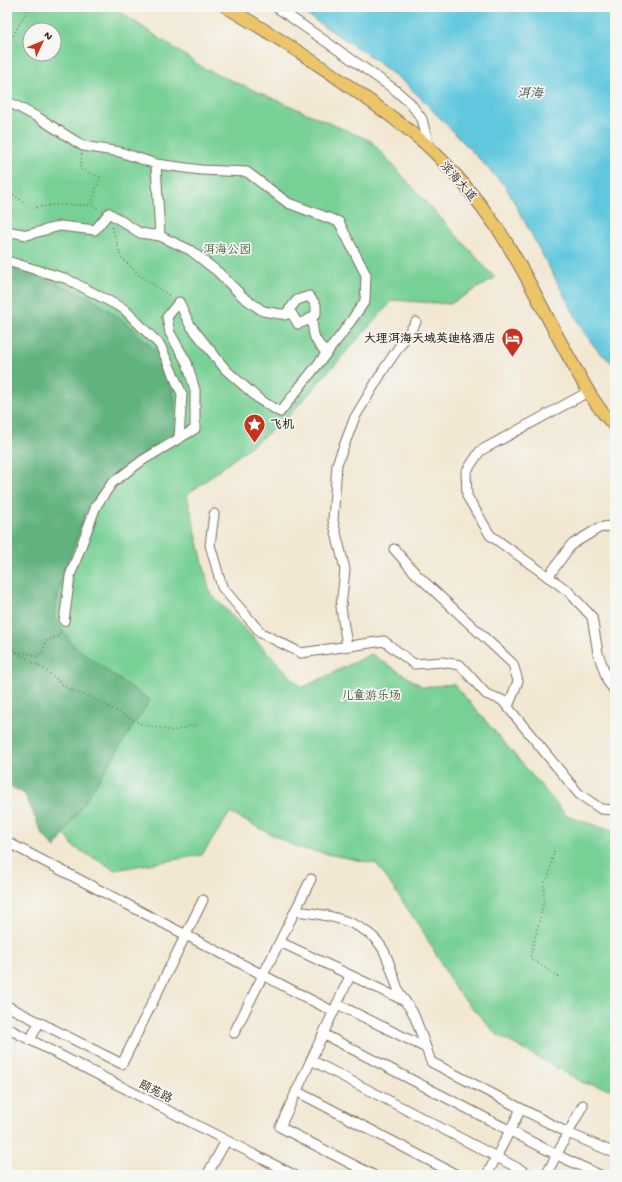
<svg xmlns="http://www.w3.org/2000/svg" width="622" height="1182" font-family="'Gochi Hand','LXGW WenKai TC',sans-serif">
  <rect width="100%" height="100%" fill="#f6f6f2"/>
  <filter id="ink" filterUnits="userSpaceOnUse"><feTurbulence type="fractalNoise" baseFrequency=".025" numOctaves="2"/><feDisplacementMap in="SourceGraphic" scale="8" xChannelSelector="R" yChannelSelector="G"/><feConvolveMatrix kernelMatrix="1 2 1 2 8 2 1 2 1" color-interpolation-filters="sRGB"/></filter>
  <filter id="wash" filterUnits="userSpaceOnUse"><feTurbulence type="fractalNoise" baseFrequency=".012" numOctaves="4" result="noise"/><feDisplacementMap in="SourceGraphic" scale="16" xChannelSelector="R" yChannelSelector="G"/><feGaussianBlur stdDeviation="0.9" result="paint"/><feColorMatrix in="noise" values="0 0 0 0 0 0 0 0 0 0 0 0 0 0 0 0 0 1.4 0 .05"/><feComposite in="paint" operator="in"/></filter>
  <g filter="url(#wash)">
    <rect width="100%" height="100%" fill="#f2e7d2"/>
    <path fill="#77d095" stroke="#597d5a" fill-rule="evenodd" d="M7,7h106l92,62 166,72 124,137 -45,26 -57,-4 -108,120 -98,75 23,98 92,95 69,-34 52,33 31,-3 113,132 48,16v258l-31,-7 -88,-49 -40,-44 -32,-57 -47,-69 -79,-16 -68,-35 -28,42 -87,15 -41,-23 -35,-50 -32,-489zM30,30h24v24h-24z"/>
    <path fill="#61b27e" stroke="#4e6e4e" d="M7,265l22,7 64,27 41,30 25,25 16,44 -1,36 -56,35 -32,41 -25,72 -7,36 19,27 50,37 27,18 -95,148 -13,-14 -17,-40 -18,-9z"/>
    <path fill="#61c8de" stroke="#4e797e" d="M295,7h320v358l-16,-13 -14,-18 -79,-147 -84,-88 -18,-17 -37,-28z"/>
  </g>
  <g filter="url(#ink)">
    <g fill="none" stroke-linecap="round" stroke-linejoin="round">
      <defs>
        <g id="minor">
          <path d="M276,7l88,61 30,21 16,14 12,16 7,28"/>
          <path d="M7,101l32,17 44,28 37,6 36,12 4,72 30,14 28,22 25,25 20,14 17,3h12l6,10 10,-4 8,-6v-9l-7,-9 -12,4 -12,15"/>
          <path d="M7,231l20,4 33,-9 35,4 14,-17 31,20 20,3"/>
          <path d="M7,261l60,18 57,30 36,36 22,49 -3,44"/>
          <path d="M312,317c1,18 1,23 15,36"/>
          <path d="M588,392l-108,59 -14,21 1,24 23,39 78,56 24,26 6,36 10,29 7,9"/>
          <path d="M214,514l-4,31 12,42 39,46 40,20 83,-12 30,23 28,-2 18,3 26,29 16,6 77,94 22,15 14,1"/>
          <path d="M394,549l22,25 97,90 5,17 -10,26"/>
          <path d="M548,577l23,-32 28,-17 16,-3"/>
          <path d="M64,621l6,-45 26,-70 16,-23 31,-23 52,-31v-39l-8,-27 -17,-30 -3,-16 12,-15 11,23 36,45 34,30 20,12 61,-77 24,-34 1,-26 -27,-53 -51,-19 -41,-31 -46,-2 -45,-6"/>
          <path d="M347,646l-6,-39 4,-38 -12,-48 4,-57 18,-47 29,-48 32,-47"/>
          <path d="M7,842l327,170"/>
          <path d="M295,911c31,3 73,10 89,40 7,14 10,29 16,43 4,7 9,12 13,19 7,16 12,32 18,49l137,71 47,20"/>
          <path d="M280,942l125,59"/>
          <path d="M350,976l-70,151 93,48"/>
          <path d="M337,1004l89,44"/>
          <path d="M7,1006l115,58 81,-164"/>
          <path d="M7,1028l287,147"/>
          <path d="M234,1033l77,-154"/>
          <path d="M323,1034l234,121 43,20"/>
          <path d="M30,1040l9,-17"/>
          <path d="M311,1060l220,115"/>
          <path d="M296,1091l161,84"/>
          <path d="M207,1175l19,-34"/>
          <path d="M487,1175l34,-66"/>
          <path d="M546,1175l37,-70"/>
        </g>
        <path id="major" d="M226,7c45,26 88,54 130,84 25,18 51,36 74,57 25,24 48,52 68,81 27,41 47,86 72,130 13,23 25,48 45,67"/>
      </defs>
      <use href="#minor" stroke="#7b6c5d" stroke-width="11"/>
      <use href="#major" stroke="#7b6c5d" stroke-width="14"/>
      <g stroke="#7b6c5d" stroke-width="1.5" stroke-dasharray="1 3" stroke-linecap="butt">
        <path d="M7,46l22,-39"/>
        <path d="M82,154l-2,15 20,8 -9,28 9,4"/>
        <path d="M7,189l23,19 25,-3h36"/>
        <path d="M112,227l9,30 18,18 32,22"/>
        <path d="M7,645l4,1 5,6 28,17 24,20 22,8 51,27 32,7 25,-7"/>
        <path d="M17,652l15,2 5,2 6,-4 2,-11 13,-4 3,-7"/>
        <path d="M554,851l-5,24 -5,9v17l-14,57 29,19"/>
      </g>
      <use href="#minor" stroke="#fff" stroke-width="9"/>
      <use href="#major" stroke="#ecc569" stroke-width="12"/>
    </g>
  </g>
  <defs>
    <symbol id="hotel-pin" viewBox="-11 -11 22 30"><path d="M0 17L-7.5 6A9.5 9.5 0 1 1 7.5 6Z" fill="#c8321e" stroke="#f6f6f2"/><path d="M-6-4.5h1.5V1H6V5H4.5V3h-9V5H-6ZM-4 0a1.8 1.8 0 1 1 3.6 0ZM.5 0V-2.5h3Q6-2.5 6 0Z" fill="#fff"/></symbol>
    <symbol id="sight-pin" viewBox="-11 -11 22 30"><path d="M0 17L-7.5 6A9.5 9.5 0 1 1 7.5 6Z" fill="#c8321e" stroke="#f6f6f2"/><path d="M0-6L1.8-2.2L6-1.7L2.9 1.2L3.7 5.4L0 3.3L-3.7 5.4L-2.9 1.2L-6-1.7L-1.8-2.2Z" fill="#fff"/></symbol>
  </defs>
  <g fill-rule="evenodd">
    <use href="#hotel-pin" x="500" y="326" width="25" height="34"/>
    <use href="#sight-pin" x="242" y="412" width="25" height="34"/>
  </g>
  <g text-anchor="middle" stroke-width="3.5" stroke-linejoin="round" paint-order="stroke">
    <g font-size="12" fill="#3b2a1e" stroke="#f6f6f2">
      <text transform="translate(459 181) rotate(49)" y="4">滨海大道</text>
      <text transform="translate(156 1091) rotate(27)" y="4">颐苑路</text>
    </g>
    <g font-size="12" fill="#4d5c42" stroke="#f6f6f2">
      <text x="227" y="253">洱海公园</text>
      <text x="371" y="699">儿童游乐场</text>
    </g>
    <g font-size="12" font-weight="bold" fill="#3b2a1e" stroke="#f6f6f2" text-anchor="end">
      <text x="496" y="342">大理洱海天域英迪格酒店</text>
      <text x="270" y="428" text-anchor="start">飞机</text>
    </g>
    <g font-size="13" font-style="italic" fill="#465958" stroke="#f6f6f2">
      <text x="530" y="97">洱海</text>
    </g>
  </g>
  <rect width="622" height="1182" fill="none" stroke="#f6f6f2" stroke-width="24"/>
  <g transform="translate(42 42) rotate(46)"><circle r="19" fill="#f6f6f2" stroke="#aba49d"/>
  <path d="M0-3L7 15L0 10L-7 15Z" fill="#c8321e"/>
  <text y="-6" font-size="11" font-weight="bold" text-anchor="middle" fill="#3b2a1e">N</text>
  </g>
</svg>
